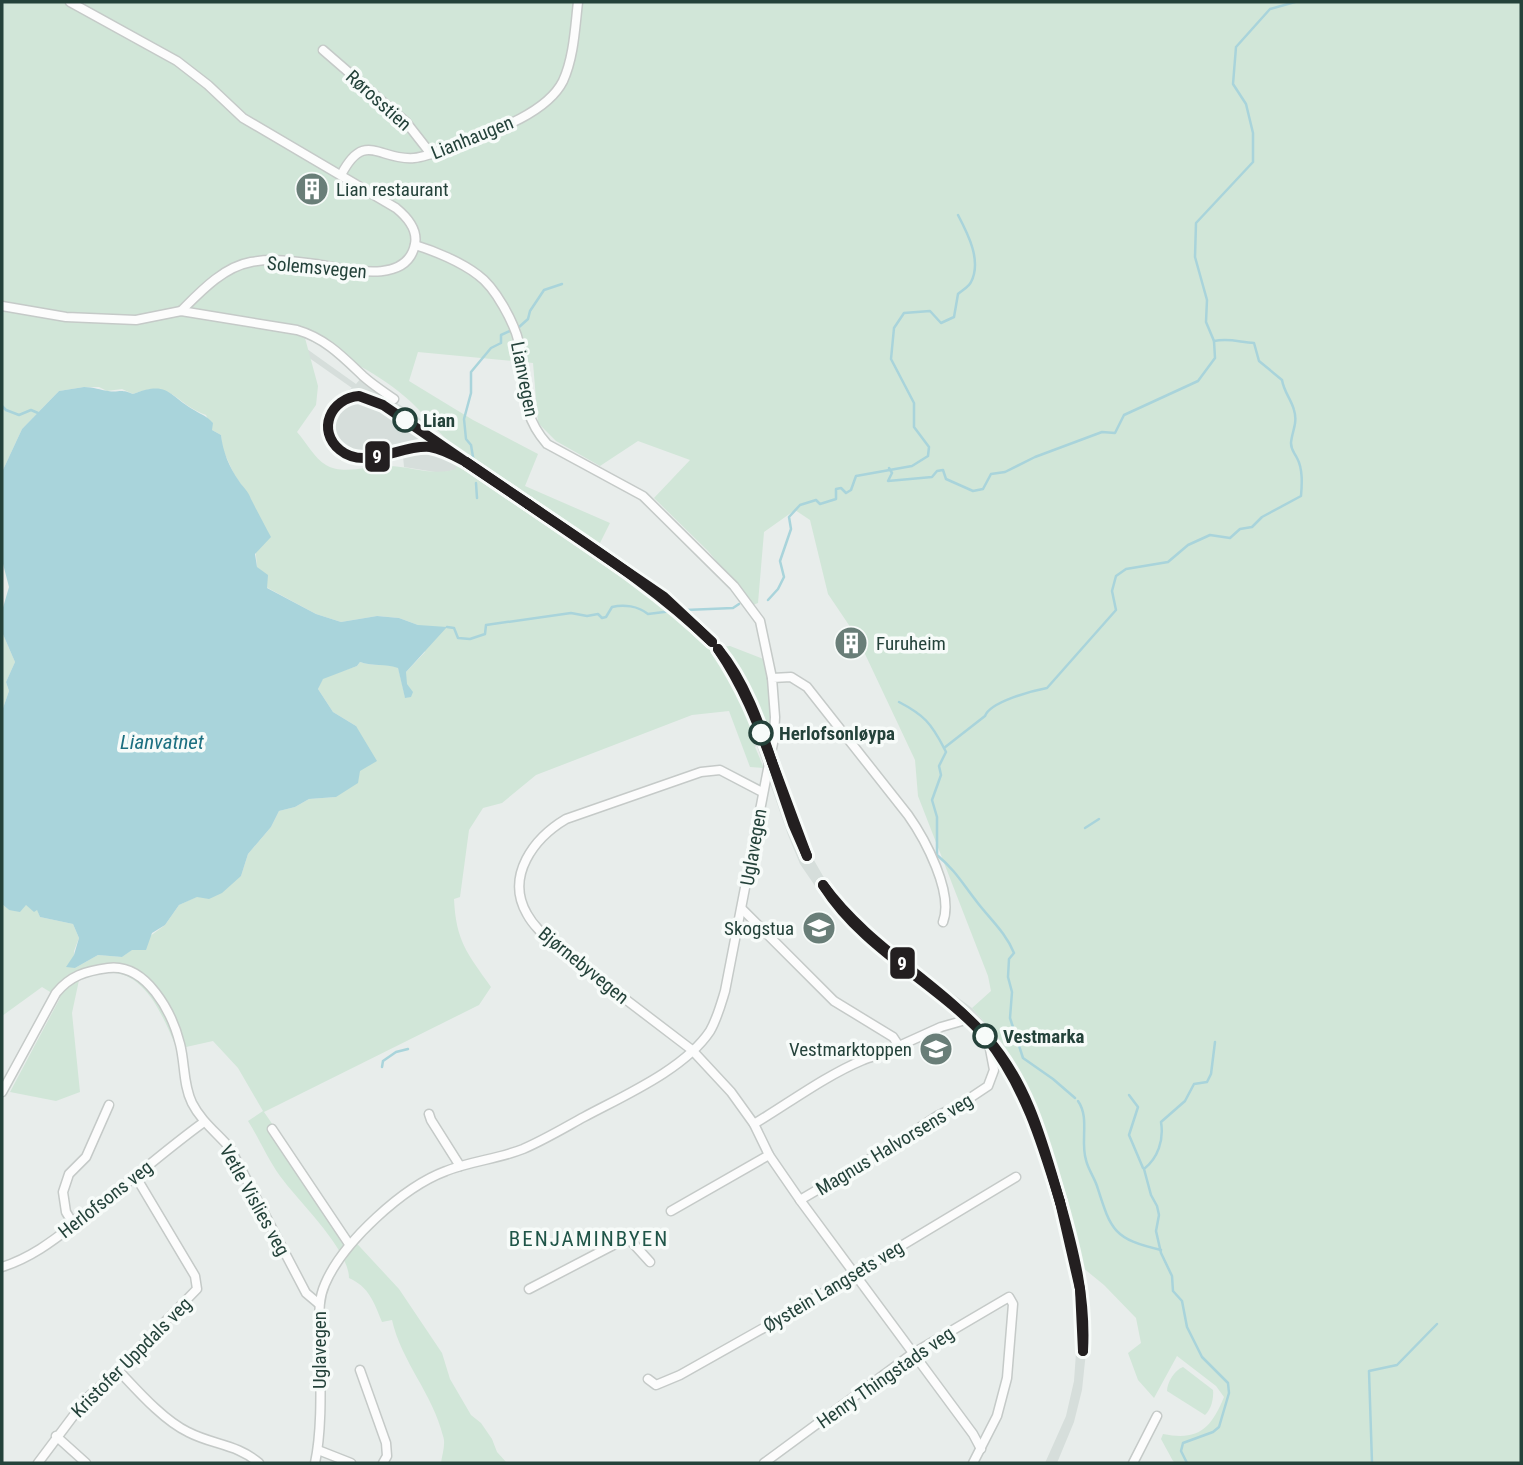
<svg xmlns="http://www.w3.org/2000/svg" width="1523" height="1465" font-family="'Roboto Condensed',sans-serif">
  <rect width="100%" height="100%" fill="#e8edeb"/>
  <path fill="#d6dedb" d="M307,349l49,35 5,-6 68,47 -3,8 55,33 117,81 63,44 30,26 25,25 21,29 7,15 5,-2 4,9 13,31 -5,2 42,115 20,35 27,35 56,48 66,49 29,33 18,28 15,31 36,118 16,76 3,29 -7,67 -8,32 -17,41h-12l21,-47 8,-35 4,-56 -2,-29 -6,-35 -29,-101 -19,-55 -25,-45 -33,-35 -2,-8 -111,-87 -29,-34 -22,-32 -12,-29 -31,-89 -3,1 -1,-20 -5,-14 -13,-30 -22,-31 -250,-184 -22,5 -37,-6 -1,-11 -49,7 -13,-2 -11,-12 -8,-14 -1,-15 10,-20 21,-12 -47,-33z"/>
  <g fill="#d1e6d8" fill-rule="evenodd">
    <path d="M2,2h75l6,4 3,-4h1435v1461h-346l-2,-2 -12,-22 2,-5c35,7 48,-5 61,-37l-8,-11 -39,-30 -23,42 -16,-18 -10,-27 13,-10 -5,-25 -32,-33 -22,-18 -12,-49 -36,-118 -15,-31 -18,-28 -29,-33 19,-17 -3,-15 -70,-180 -3,-36 -58,-123 -29,-43 -18,-74 -15,-10 -31,22 -6,71 -5,2 -45,-54 -54,-53 36,-38 -52,-19 -38,25 -44,-25 -18,-18 -5,-60 -115,-11 -9,29 64,39 65,34 -13,32 85,37 -12,24 -7,6c53,37 112,73 144,131 7,13 15,30 18,45 1,4 0,13 1,15 1,3 7,17 10,24l-14,-1 -21,-56 -37,4 -156,60 -34,28 -19,5 -14,22 -9,67 -6,2c2,42 13,54 37,88l-12,18 -215,107 84,122 51,55 43,64 8,26 21,36 10,8 11,16 5,13 10,11h-66c1,-8 5,-19 2,-27 -10,-42 -42,-75 -51,-116l-10,2c-8,-20 -13,-35 -33,-44 0,-29 -51,-77 -69,-102 -13,-18 -20,-36 -32,-55l15,-10 -25,-43 -25,-27 -36,8c-19,-45 -40,-96 -98,-69l-7,33 8,79 -24,9 -46,-9 50,-94 -18,-11 -40,29v-112l7,6 17,-5 11,4 3,8 33,7 6,14 -5,13 1,17 23,-13 24,2 43,-32 14,-20 62,-29 7,-22 23,-27 8,-16 16,-4 14,-8 27,-2 20,-71 -23,-14 -15,-23 5,-11 34,-12 3,-4c14,5 24,1 38,5l7,30 1,-25 19,-20 -7,-27 -19,-7 -22,-2 -36,6 -25,-8 -50,-27 -9,-20 -6,-68 -17,-25 -11,-24 -2,-15 -9,-5 -6,-15c-32,-11 -33,-36 -73,-21l-11,-5 -15,2 -8,-4h-15l-25,4 -37,38 -20,43zM305,338c37,19 75,35 106,64 16,15 28,32 45,46v21c-24,8 -47,-4 -71,-3 -17,0 -43,9 -59,-1 -11,-6 -20,-23 -29,-33l19,-27 2,-19z"/>
    <path d="M2,632l13,30 -9,20 3,9 -7,20z"/>
    <path d="M730,646l36,14 6,73 -29,-60 -6,-2 -17,-24z"/>
    <path d="M1183,1367l30,23c1,8 -2,20 -8,25l-38,-24c0,-9 8,-21 16,-24z"/>
  </g>
  <path fill="#a9d4db" d="M84,387c10,0 16,3 24,4 12,2 11,-3 25,3 35,-14 35,1 61,16 8,5 13,6 19,13l-1,7 9,5c2,17 8,32 18,46 3,5 10,11 12,18 6,12 13,25 20,38l-16,17 2,13 11,8 -1,13 49,26 25,8 36,-6 22,2 19,7 29,2 -41,45 1,12 6,8 -2,5 -6,1 -7,-30c-14,-5 -24,-1 -38,-6l-3,4 -34,13 -5,10 15,23 23,14 21,35 -17,10 -2,12 -22,14 -27,2 -14,8 -16,4 -8,16 -23,27 -7,22 -19,17 -13,6 -12,-2 -18,8 -14,20 -13,8 -6,17h-14l-10,7 -24,-2 -23,13 -9,-1 8,-12 5,-17 -6,-14 -33,-7 -3,-7 -3,2 -8,-7 -6,7 -11,-2 -7,-6v-193l7,-20 -3,-9 9,-20 -13,-30v-21l7,-24 -7,-27v-88l20,-43 37,-38z"/>
  <g fill="none" stroke-linecap="round" stroke-linejoin="round">
    <g stroke="#a9d4db" stroke-width="2.5">
      <path d="M518,328l10,-9 2,-8 14,-21 18,-6"/>
      <path d="M2,406l4,4 13,5 12,-5 7,3"/>
      <path d="M474,463l-3,-18 -5,-6 -2,-20 7,-26v-21l20,-24 10,-5v-8l9,-4"/>
      <path d="M889,468l3,5 -4,8 44,-4 5,-6 6,-1 3,9 27,12 10,-2 8,-15 14,-2 30,-15 67,-25 13,1 9,-18 74,-34 17,-23 -1,-17 -8,-19 1,-22 -12,-43 1,-34 57,-61v-29l-7,-29 -13,-20 3,-37 34,-38 25,-7"/>
      <path d="M476,483l1,15"/>
      <path d="M768,600l10,-11 6,-12 -4,-16 11,-32 -2,-12 11,-12 16,-5 4,4 16,-5v-10l5,-1 5,5 5,-3 5,-14 56,-10 16,-10 1,-9 -15,-20v-24l-23,-44 3,-31 10,-15 26,-2 11,12 13,-6 4,-23c4,-4 11,-7 13,-12 11,-21 -3,-48 -13,-67"/>
      <path d="M686,610l47,-2 6,-4"/>
      <path d="M447,627l7,1 4,10 12,1 15,-5 1,-9 85,-12 16,3 11,-2 4,4 4,-1 6,-10c12,-3 26,-1 36,7l24,-3"/>
      <path d="M899,702c25,13 32,21 45,46"/>
      <path d="M1085,828l14,-9"/>
      <path d="M382,1067l1,-6 13,-9 12,-3"/>
      <path d="M1129,1095l9,12 -9,28 14,33"/>
      <path d="M1075,1098l-22,-19 -30,-21 -13,-40 2,-26 -4,-15 1,-18 5,-6c-8,-20 -24,-34 -37,-51 -15,-19 -21,-31 -40,-47v-38l-5,-17 9,-25 -2,-9 7,-14 -2,-4 41,-32c5,-14 46,-25 62,-28l69,-78 -4,-19 4,-15 10,-7 42,-7 20,-17 22,-10 20,3 10,-9 12,-2 10,-10 39,-21c1,-12 2,-27 -4,-38 -3,-6 -6,-8 -6,-15 1,-12 7,-20 3,-33 -3,-11 -10,-18 -12,-30l-23,-19 -5,-18c-15,-1 -25,-5 -40,-2"/>
      <path d="M1078,1101c12,17 2,40 8,59 2,9 8,17 11,26 14,44 16,53 64,64"/>
      <path d="M1187,1463l-6,-12 2,-8 30,-11 6,-5 10,-34 -1,-10 -26,-26 -15,-30 -5,-26 -9,-10 -1,-15 -11,-23 -5,-22 3,-16 -2,-9 -6,-11 -7,-26c14,-11 20,-29 17,-47l24,-21 9,-17 13,-2 4,-8 4,-32"/>
      <path d="M1372,1463l-3,-92 28,-6 40,-41"/>
    </g>
    <defs>
      <g id="minor">
        <path d="M70,2l107,59 31,24 35,33 153,90c11,9 22,21 19,36 -8,43 -72,24 -100,20 -21,-3 -43,-6 -64,-2 -28,5 -51,30 -70,49"/>
        <path d="M323,50l83,72 25,32"/>
        <path d="M341,175c24,-46 38,-14 73,-17 13,-1 28,-8 41,-13 33,-12 91,-30 108,-64 11,-24 12,-54 15,-79"/>
        <path d="M415,245c20,6 46,17 63,30 17,12 36,47 41,68 9,40 -2,67 28,101l96,52 91,90 26,35 12,57"/>
        <path d="M2,306l64,11 70,3 45,-9 116,19c28,8 46,27 66,46 10,9 21,16 31,23"/>
        <path d="M762,792l-42,-22 -19,2 -135,47c-32,19 -61,57 -39,95 7,13 19,23 30,33l135,103 39,42 23,32 15,31 31,45 173,234 8,15"/>
        <path d="M742,909l92,92 59,36 6,9 42,-19 21,-6"/>
        <path d="M2,1092l54,-99c14,-17 29,-22 52,-25 38,-5 64,44 72,76 5,19 3,41 12,59 9,18 25,30 38,45l76,145 13,11"/>
        <path d="M429,1114l2,6 29,46"/>
        <path d="M754,1124c35,-21 71,-48 109,-64 13,-5 24,-7 36,-14"/>
        <path d="M272,1129l77,115"/>
        <path d="M800,1200l87,-51 50,-33 21,-10 30,-20 6,-16 -4,-21"/>
        <path d="M671,1211l98,-56"/>
        <path d="M74,1225l-8,-13 -3,-20 6,-18 17,-17 23,-52"/>
        <path d="M2,1267c31,-10 53,-28 78,-47 42,-31 81,-67 124,-98"/>
        <path d="M529,1289l94,-49h7l20,22"/>
        <path d="M118,1370c19,20 45,50 70,62 25,13 49,12 71,31"/>
        <path d="M360,1370l26,73 1,13 -4,7"/>
        <path d="M648,1379l8,6 24,-10 103,-58 233,-140"/>
        <path d="M56,1436l30,27"/>
        <path d="M318,1450l33,13"/>
        <path d="M38,1463l48,-64 32,-29 79,-81 -2,-13 -59,-99"/>
        <path d="M315,1463c8,-37 5,-88 5,-127 0,-18 -3,-34 5,-52 18,-42 78,-97 121,-113 25,-10 52,-12 77,-22 21,-9 41,-21 61,-32 39,-21 101,-48 126,-86 7,-12 11,-27 15,-40l49,-253 1,-21 -3,-39 19,-1 16,10 101,128c17,24 46,78 35,107"/>
        <path d="M764,1463l148,-109 97,-57 4,7 -6,74 -10,38 -24,47"/>
        <path d="M1133,1463l24,-47"/>
      </g>
    </defs>
    <use href="#minor" stroke="#c5cac8" stroke-width="11"/>
    <use href="#minor" stroke="#fcfcfc" stroke-width="8"/>
    <defs>
      <g id="tram-1">
        <path d="M359,396l24,9 83,57c-11,-6 -23,-13 -36,-15 -28,-3 -65,24 -90,3 -24,-20 -9,-52 19,-54z"/>
        <path d="M466,462l62,42"/>
        <path d="M466,462l62,42"/>
        <path d="M528,504l136,93 48,45"/>
        <path d="M528,504c63,43 128,84 184,138"/>
        <path d="M718,649c27,33 41,74 54,113"/>
        <path d="M718,649c25,37 39,72 54,113"/>
        <path d="M772,762l35,94"/>
        <path d="M772,762l21,62 14,32"/>
        <path d="M823,885c45,62 113,96 163,152"/>
        <path d="M823,885c41,65 113,97 163,152"/>
        <path d="M986,1037c42,46 57,107 74,165"/>
        <path d="M986,1037c39,49 56,106 74,165"/>
        <path d="M1060,1202c14,49 26,97 23,149"/>
        <path d="M1060,1202l20,87 3,62"/>
      </g>
    </defs>
    <use href="#tram-1" stroke="#f7fbf9" stroke-width="16"/>
    <use href="#tram-1" stroke="#231f20" stroke-width="10"/>
  </g>
  <defs>
    <symbol id="building-disc" viewBox="-11 -11 22 22"><circle r="9.5" fill="#697e78" stroke="#f7fbf9"/><path d="M-4-6H4V6H1V3H-1V6H-4ZM-2.5-4.3h1.7v1.8h-1.7ZM.8-4.3h1.7v1.8H.8ZM-2.5-1h1.7V.8h-1.7ZM.8-1h1.7V.8H.8Z" fill="#fff"/></symbol>
    <symbol id="school-disc" viewBox="-11 -11 22 22"><circle r="9.5" fill="#697e78" stroke="#f7fbf9"/><path d="M0-5L7-2L0 1L-7-2ZM-4 1L0 2.5L4 1V4Q0 6-4 4Z" fill="#fff"/></symbol>
  </defs>
  <g fill-rule="evenodd">
    <use href="#building-disc" x="293" y="170" width="38" height="38"/>
    <use href="#building-disc" x="832" y="624" width="38" height="38"/>
    <use href="#school-disc" x="800" y="909" width="38" height="38"/>
    <use href="#school-disc" x="917" y="1030" width="38" height="38"/>
  </g>
  <g fill="#f7fbf9" stroke="#24423a" stroke-width="3.5">
    <circle cx="405" cy="420" r="11"/>
    <circle cx="761" cy="733" r="11"/>
    <circle cx="985" cy="1036" r="11"/>
  </g>
  <g text-anchor="middle" stroke-width="7" stroke-linejoin="round" paint-order="stroke">
    <g font-size="19" fill="#24423a" stroke="#f7fbf9">
      <text transform="translate(379 100) rotate(42)" y="7">Rørosstien</text>
      <text transform="translate(472 137) rotate(-22)" y="7">Lianhaugen</text>
      <text transform="translate(317 267) rotate(5)" y="7">Solemsvegen</text>
      <text transform="translate(525 379) rotate(79)" y="7">Lianvegen</text>
      <text transform="translate(753 847) rotate(-80)" y="7">Uglavegen</text>
      <text transform="translate(584 965) rotate(39)" y="7">Bjørnebyvegen</text>
      <text transform="translate(894 1144) rotate(-31)" y="7">Magnus Halvorsens veg</text>
      <text transform="translate(105 1199) rotate(-38)" y="7">Herlofsons veg</text>
      <text transform="translate(255 1200) rotate(61)" y="7">Vetle Vislies veg</text>
      <text transform="translate(833 1286) rotate(-31)" y="7">Øystein Langsets veg</text>
      <text transform="translate(319 1350) rotate(-90)" y="7">Uglavegen</text>
      <text transform="translate(131 1357) rotate(-45)" y="7">Kristofer Uppdals veg</text>
      <text transform="translate(885 1377) rotate(-35)" y="7">Henry Thingstads veg</text>
    </g>
    <g font-size="19" fill="#24423a" stroke="#f7fbf9" text-anchor="start">
      <text x="336" y="196">Lian restaurant</text>
      <text x="876" y="650">Furuheim</text>
      <text x="794" y="935" text-anchor="end">Skogstua</text>
      <text x="912" y="1056" text-anchor="end">Vestmarktoppen</text>
    </g>
    <g font-size="19" font-weight="bold" fill="#24423a" stroke="#f7fbf9" text-anchor="start">
      <text x="423" y="427">Lian</text>
      <text x="779" y="740">Herlofsonløypa</text>
      <text x="1003" y="1043">Vestmarka</text>
    </g>
    <g font-size="21" font-style="italic" fill="#1c6f80" stroke="#f7fbf9">
      <text x="162" y="749">Lianvatnet</text>
    </g>
    <g font-size="21" letter-spacing="2" fill="#1f5548" stroke="#f7fbf9">
      <text x="589" y="1246">BENJAMINBYEN</text>
    </g>
  </g>
  <g stroke="#f7fbf9" stroke-width="2.5">
    <rect x="364" y="440" width="27" height="33" rx="7" fill="#231f20"/>
    <rect x="889" y="946" width="27" height="34" rx="7" fill="#231f20"/>
  </g>
  <g font-size="19" text-anchor="middle" font-weight="bold" fill="#fff">
    <text x="377" y="463">9</text>
    <text x="902" y="970">9</text>
  </g>
  <rect width="1523" height="1465" fill="none" stroke="#24423a" stroke-width="7"/>
</svg>
